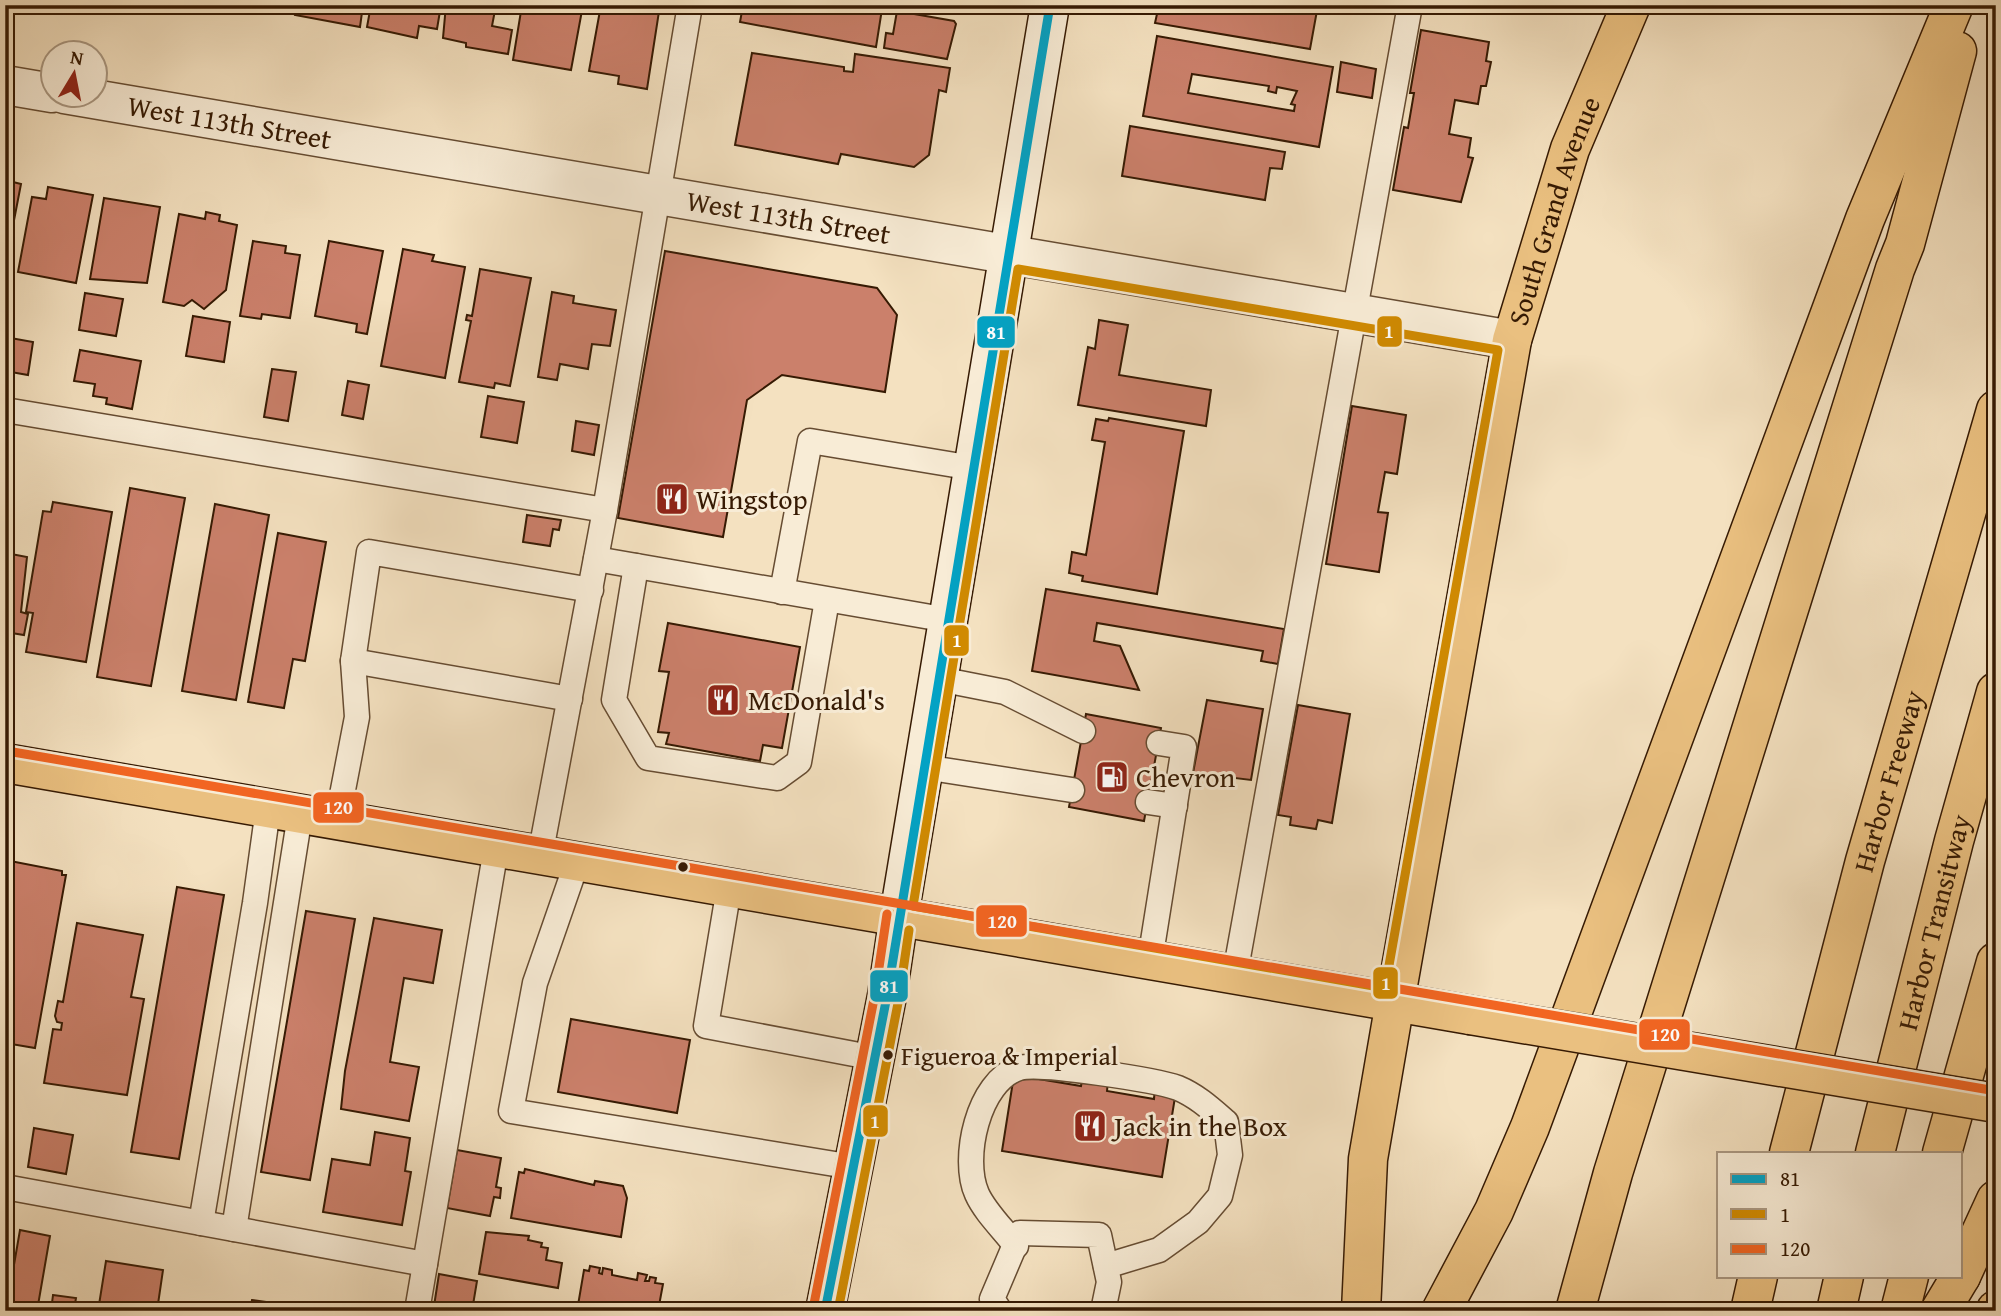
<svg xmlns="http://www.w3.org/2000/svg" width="2001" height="1316" font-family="'Gentium Book Plus',serif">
  <rect width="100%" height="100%" fill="#f4e1c0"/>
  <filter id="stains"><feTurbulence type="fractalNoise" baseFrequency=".00286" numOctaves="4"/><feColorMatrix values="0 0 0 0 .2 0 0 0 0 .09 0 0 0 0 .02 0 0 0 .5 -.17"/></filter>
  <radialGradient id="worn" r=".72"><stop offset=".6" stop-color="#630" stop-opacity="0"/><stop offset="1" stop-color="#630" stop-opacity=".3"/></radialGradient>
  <g fill="#cb806b" stroke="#361a03" stroke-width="2" fill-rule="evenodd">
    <path d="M253,5h31l-1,5z"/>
    <path d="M297,5h66l-3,22 -65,-12z"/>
    <path d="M371,5h70l-4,24 -18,-3 -2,12 -50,-11z"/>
    <path d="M446,5h50l-4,21 20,4 -4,24 -42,-7v-4l-23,-5z"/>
    <path d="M522,5h61l-12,65 -58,-10z"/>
    <path d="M601,5h59l-13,84 -29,-5 1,-8 -30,-5z"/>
    <path d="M751,5h109l22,4 -6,38 -136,-25 2,-11 8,1z"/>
    <path d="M1159,5h159l-8,44 -155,-26z"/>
    <path d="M897,11l57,10 2,3 -9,35 -63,-11 2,-15 7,1z"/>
    <path d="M1421,30l68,12 -3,19 5,1 -5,24h-5l-3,18 -23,-4 -6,34 22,4 -3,19 5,1 -12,44 -68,-12 11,-63 4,1 6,-35h-4z"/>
    <path d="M1157,36l176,31 -14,80 -176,-31zM1192,74l77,12 -1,5 8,2 1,-6 20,4 -6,13 4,1 -1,6 -106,-18z"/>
    <path d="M752,53l92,14v4l9,1 2,-18 95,14 -4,24 -7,-2 -10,65 -15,12 -73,-13 -3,10 -103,-19z"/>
    <path d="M1341,62l35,7 -4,29 -35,-6z"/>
    <path d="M1130,126l155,26 -3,17 -12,-1 -5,32 -143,-24z"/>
    <path d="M5,180l16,4 -16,83z"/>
    <path d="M48,187l45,8 -17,88 -58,-11 14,-75 14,2z"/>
    <path d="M104,198l56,9 -13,76 -57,-4z"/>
    <path d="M206,212l14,3 -1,6 18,4 -11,65 -22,19 -12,-9 -8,6 -21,-4 16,-88 26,5z"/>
    <path d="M253,241l33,5 -1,7 15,2 -10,63 -28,-4 -1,5 -21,-3z"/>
    <path d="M329,241l54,10 -16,83 -11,-2 1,-8 -42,-8z"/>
    <path d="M403,249l31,6 -2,6 33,6 -20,111 -64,-12z"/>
    <path d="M665,251l212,37 20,27 -12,77 -103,-17 -35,25 -24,137 -105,-19z"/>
    <path d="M480,269l51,9 -21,108 -15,-3 -1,5 -35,-6 12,-61 -5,-1 1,-5 5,1z"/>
    <path d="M552,292l22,4 -1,7 43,7 -6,36 -18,-2 -4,25 -28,-5 -3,16 -19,-3z"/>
    <path d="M85,293l38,6 -7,37 -37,-6z"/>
    <path d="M193,316l37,6 -6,40 -38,-6z"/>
    <path d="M1099,320l29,5 -9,50 92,15 -5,36 -128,-21 10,-58 7,2z"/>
    <path d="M5,337l28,5 -5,33 -23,-4z"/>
    <path d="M80,350l61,11 -9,48 -26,-5 1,-6 -14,-2 2,-12 -21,-3z"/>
    <path d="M272,369l24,3 -8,49 -24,-4z"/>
    <path d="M348,381l21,4 -6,34 -21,-4z"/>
    <path d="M488,396l36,6 -7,41 -36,-6z"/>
    <path d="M1352,406l54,9 -9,59 -12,-2 -7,40 10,1 -9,59 -53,-8z"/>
    <path d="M1109,418l75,13 -27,163 -75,-13 1,-5 -14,-3 3,-21 14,3 19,-113 -13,-2 4,-21 12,2z"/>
    <path d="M576,421l23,4 -5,30 -22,-4z"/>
    <path d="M130,488l55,10 -34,188 -54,-9z"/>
    <path d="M53,502l59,10 -26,150 -60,-10 7,-39 -7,-1 17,-101 8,1z"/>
    <path d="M215,504l54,11 -33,185 -54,-9z"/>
    <path d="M527,515l34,5 -2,10 -6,-1 -3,17 -27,-4z"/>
    <path d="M278,533l48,9 -21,119 -12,-2 -9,49 -36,-6z"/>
    <path d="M6,553l21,4 -6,55 7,2 -4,21 -19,-3z"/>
    <path d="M1046,589l238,40 -6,35 -17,-3 2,-10 -166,-28 -3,18 26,5 19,44 -107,-19z"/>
    <path d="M668,623l132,24 -18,101 -19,-3 -3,16 -94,-17 3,-11 -11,-1 11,-60 -10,-1z"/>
    <path d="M1207,700l56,9 -12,71 -58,-7z"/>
    <path d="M1298,705l52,9 -18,109 -14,-3 -2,9 -26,-4 1,-8 -13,-2z"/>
    <path d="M1086,714l75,14 -17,93 -75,-14z"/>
    <path d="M5,860l57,11v4h4l-31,173 -30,-5z"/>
    <path d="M177,887l47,8 -45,264 -48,-7z"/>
    <path d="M306,911l49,8 -45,261 -49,-8z"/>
    <path d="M374,918l68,12 -9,53 -29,-5 -14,84 29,5 -10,54 -68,-12 4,-38z"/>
    <path d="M77,923l66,12 -12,62 13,2 -17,96 -83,-12 9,-54 8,1 1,-7 -5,-1 -2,-6 3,-15 5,1z"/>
    <path d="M571,1019l119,21 -13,73 -119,-21z"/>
    <path d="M1014,1075l67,11 2,-10 25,5 -1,10 47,8 1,-12 21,4 -14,86 -160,-26z"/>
    <path d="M34,1128l39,7 -7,39 -38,-7z"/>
    <path d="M375,1132l35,6 -5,33 6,1 -9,53 -79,-13 9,-53 38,6z"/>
    <path d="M457,1150l44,8 -5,29 5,1 -1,10 -6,-1 -4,19 -43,-8z"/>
    <path d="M525,1169l69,16 1,-4 28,5 4,12 -6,39 -110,-19 8,-46 5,1z"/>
    <path d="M20,1230l30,6 -13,75h-31z"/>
    <path d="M486,1232l43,4 -1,4 14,3 -1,4 7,1 -2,12 16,3 -4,25 -79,-14z"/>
    <path d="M106,1261l57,9 -6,41h-59z"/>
    <path d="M590,1266l10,2 -1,5 3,1 1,-6 9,2v5l25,5 1,-7 9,2 -2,6h4l1,-4 6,1 -1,5 8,1 -5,27h-81l7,-41 5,1z"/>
    <path d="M439,1274l38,7 -5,30 -38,-5z"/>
    <path d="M53,1295l23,3 -2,12 4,1h-27z"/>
    <path d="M252,1300l15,2 -2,9h-15z"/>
  </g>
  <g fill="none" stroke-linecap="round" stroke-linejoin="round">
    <defs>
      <g id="lane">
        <path d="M5,410l600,100"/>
        <path d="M596,559l352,61"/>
        <path d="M636,566l-22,134 34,58 129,20 22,-16 28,-162"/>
        <path d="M782,592l28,-151 163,27"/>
        <path d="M353,661l217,38"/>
        <path d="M939,679l66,13 78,39"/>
        <path d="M924,767l148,23"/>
        <path d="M1148,802l27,4"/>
        <path d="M337,821l20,-104 -4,-56 16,-109 222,38"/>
        <path d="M540,856l65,-346 85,-505"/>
        <path d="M577,862l-42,121 -24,128 342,56"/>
        <path d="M729,888l-23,138 169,32"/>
        <path d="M1150,960l34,-213 -25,-4"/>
        <path d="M1235,974l175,-969"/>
        <path d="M5,1187l420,77"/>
        <path d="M201,1223l54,-320 13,-94"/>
        <path d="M234,1229l66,-414"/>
        <path d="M1016,1246c-12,-16 -31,-34 -39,-52 -16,-35 1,-113 42,-126 21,-6 137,12 159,20 19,8 33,21 48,34l4,33 -10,41 -22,26 -39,28 -53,16"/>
        <path d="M417,1311l79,-462"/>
        <path d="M1000,1311l-8,-12 28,-66 79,2 10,47 -6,29"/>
      </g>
      <g id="street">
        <path d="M5,85l47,8"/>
        <path id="s1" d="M64,94l1448,246"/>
      </g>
      <path id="secondary" d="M899,916l151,-911"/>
      <g id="primary">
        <path d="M5,763l1465,252"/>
        <path id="s2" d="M1395,1002l117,-662 58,-191 61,-144"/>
        <path d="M825,1311l62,-315 12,-80"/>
      </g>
      <g id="highway">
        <path id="s3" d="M1789,1153l76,-292 131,-451"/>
        <path id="s4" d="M1875,1153l79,-312 42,-149"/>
        <path d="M1942,1153l54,-191"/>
        <path d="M1961,1276l35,-76"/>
        <path d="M1361,1311l7,-152 27,-157"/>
        <path d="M1441,1311l53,-100 36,-84 335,-908 89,-214"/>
        <path d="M1575,1311l38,-138 282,-904 10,-25 52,-193"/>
        <path d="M1750,1311l8,-35"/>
        <path d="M1836,1311l8,-35"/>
        <path d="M1900,1311l9,-35"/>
        <path d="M1940,1311l21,-35"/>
        <path d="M1996,1311v-1"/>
      </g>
    </defs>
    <use href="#lane" stroke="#664c32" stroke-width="27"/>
    <use href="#street" stroke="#664c32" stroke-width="41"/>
    <use href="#secondary" stroke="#361a03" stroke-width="41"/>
    <use href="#primary" stroke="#361a03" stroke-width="41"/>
    <use href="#highway" stroke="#361a03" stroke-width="41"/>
    <use href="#lane" stroke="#f8ecd6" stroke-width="24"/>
    <use href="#street" stroke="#f8ecd6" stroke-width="38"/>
    <use href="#secondary" stroke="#f8ecd6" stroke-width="38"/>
    <use href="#primary" stroke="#eac080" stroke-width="38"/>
    <use href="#highway" stroke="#eac080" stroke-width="38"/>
    <defs>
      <path id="primary-bridge" d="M1470,1015l526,88"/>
    </defs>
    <use href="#primary-bridge" stroke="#361a03" stroke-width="41" stroke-linecap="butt"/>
    <use href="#primary-bridge" stroke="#eac080" stroke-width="38"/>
    <defs>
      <path id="bus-1" d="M825,1311l62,-315 163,-991"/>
      <g id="bus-2">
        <path d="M1018,269l480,81 -113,638 -472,-82z"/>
        <path d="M838,1311l61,-313 10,-68"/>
      </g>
      <g id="bus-3">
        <path d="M7,751l1989,340"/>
        <path d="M813,1309l62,-315 12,-80"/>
      </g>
    </defs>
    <use href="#bus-1" stroke="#f8ecd6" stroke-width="14"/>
    <use href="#bus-2" stroke="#f8ecd6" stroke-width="14"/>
    <use href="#bus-3" stroke="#f8ecd6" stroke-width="14"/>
    <use href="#bus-1" stroke="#03a2c4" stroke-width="9"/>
    <use href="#bus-2" stroke="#d08a01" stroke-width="9"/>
    <use href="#bus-3" stroke="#f26522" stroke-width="9"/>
  </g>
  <defs>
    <symbol id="restaurant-square" viewBox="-11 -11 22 22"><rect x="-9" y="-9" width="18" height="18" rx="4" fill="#8f2418" stroke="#f8ecd6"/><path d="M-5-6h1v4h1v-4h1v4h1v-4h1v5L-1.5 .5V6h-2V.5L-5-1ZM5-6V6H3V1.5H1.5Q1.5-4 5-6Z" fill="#fff"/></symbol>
    <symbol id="fuel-square" viewBox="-11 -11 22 22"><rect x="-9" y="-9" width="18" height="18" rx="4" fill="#8f2418" stroke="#f8ecd6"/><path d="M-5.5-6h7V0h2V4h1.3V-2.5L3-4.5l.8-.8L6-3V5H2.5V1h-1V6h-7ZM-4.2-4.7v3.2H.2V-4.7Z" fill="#fff"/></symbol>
  </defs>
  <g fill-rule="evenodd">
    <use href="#restaurant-square" x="653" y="480" width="38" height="38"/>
    <use href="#restaurant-square" x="704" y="681" width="38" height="38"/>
    <use href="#fuel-square" x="1093" y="758" width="38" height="38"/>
    <use href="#restaurant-square" x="1071" y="1107" width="38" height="38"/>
  </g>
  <g fill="#361a03" stroke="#f8ecd6" stroke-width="2.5">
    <circle cx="683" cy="867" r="6"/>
    <circle cx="888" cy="1055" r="6"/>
  </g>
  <g text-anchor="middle" stroke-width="6" stroke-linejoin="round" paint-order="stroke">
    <g font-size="26" fill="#361a03" stroke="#f8ecd6" text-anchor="start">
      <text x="901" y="1065">Figueroa &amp; Imperial</text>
    </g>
    <g font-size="28" fill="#361a03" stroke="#f8ecd6">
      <text dy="10" stroke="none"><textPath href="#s1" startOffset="168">West 113th Street</textPath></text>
      <text dy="10" stroke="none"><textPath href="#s2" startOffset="808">South Grand Avenue</textPath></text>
      <text dy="10" stroke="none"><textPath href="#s1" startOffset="735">West 113th Street</textPath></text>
      <text dy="10" stroke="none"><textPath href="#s3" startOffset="385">Harbor Freeway</textPath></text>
      <text dy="10" stroke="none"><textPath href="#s4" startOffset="238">Harbor Transitway</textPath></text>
    </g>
    <g font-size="28" fill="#361a03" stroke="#f8ecd6" text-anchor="start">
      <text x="696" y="509">Wingstop</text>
      <text x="748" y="710">McDonald's</text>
      <text x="1136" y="787">Chevron</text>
      <text x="1114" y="1136">Jack in the Box</text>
    </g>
  </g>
  <g stroke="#f8ecd6" stroke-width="2.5">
    <rect x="1376" y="315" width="27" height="33" rx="7" fill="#d08a01"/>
    <rect x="976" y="315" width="40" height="34" rx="7" fill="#03a2c4"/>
    <rect x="943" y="624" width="27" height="33" rx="7" fill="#d08a01"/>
    <rect x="312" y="791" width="53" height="33" rx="7" fill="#f26522"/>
    <rect x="975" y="904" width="53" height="34" rx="7" fill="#f26522"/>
    <rect x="1372" y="966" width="27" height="34" rx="7" fill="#d08a01"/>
    <rect x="869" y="969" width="40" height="34" rx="7" fill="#03a2c4"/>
    <rect x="1638" y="1018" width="53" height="33" rx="7" fill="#f26522"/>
    <rect x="862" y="1104" width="27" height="34" rx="7" fill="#d08a01"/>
  </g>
  <g font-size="19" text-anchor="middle" font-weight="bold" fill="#fff">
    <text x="1389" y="338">1</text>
    <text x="996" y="339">81</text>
    <text x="957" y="647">1</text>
    <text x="338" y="814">120</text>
    <text x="1002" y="928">120</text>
    <text x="1386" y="990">1</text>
    <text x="889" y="993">81</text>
    <text x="1665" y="1041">120</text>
    <text x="875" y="1128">1</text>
  </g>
  <rect width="2001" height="1316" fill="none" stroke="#f4e1c0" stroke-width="28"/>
  <rect x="7" y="7" width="1987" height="1302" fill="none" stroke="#361a03" stroke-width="3.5"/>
  <rect x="14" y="14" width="1973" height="1288" fill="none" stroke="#361a03" stroke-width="2"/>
  <rect x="1717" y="1152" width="245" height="126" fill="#f8ecd6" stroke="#aa9882" stroke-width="2"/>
  <rect x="1731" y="1174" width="35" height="10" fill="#03a2c4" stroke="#aa9882" stroke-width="2"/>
  <text x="1780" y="1186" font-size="21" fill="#361a03">81</text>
  <rect x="1731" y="1209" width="35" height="10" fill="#d08a01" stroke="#aa9882" stroke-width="2"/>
  <text x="1780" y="1222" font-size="21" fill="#361a03">1</text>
  <rect x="1731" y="1244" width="35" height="10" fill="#f26522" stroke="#aa9882" stroke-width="2"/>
  <text x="1780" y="1256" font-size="21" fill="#361a03">120</text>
  <g transform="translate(74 74) rotate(10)"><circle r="33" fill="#f8ecd6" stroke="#aa9882" stroke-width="2"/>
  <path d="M0-5L12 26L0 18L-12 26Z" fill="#8f2418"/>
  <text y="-10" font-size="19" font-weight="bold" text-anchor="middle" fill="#361a03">N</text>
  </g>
  <rect width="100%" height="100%" filter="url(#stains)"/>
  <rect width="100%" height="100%" fill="url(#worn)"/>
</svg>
